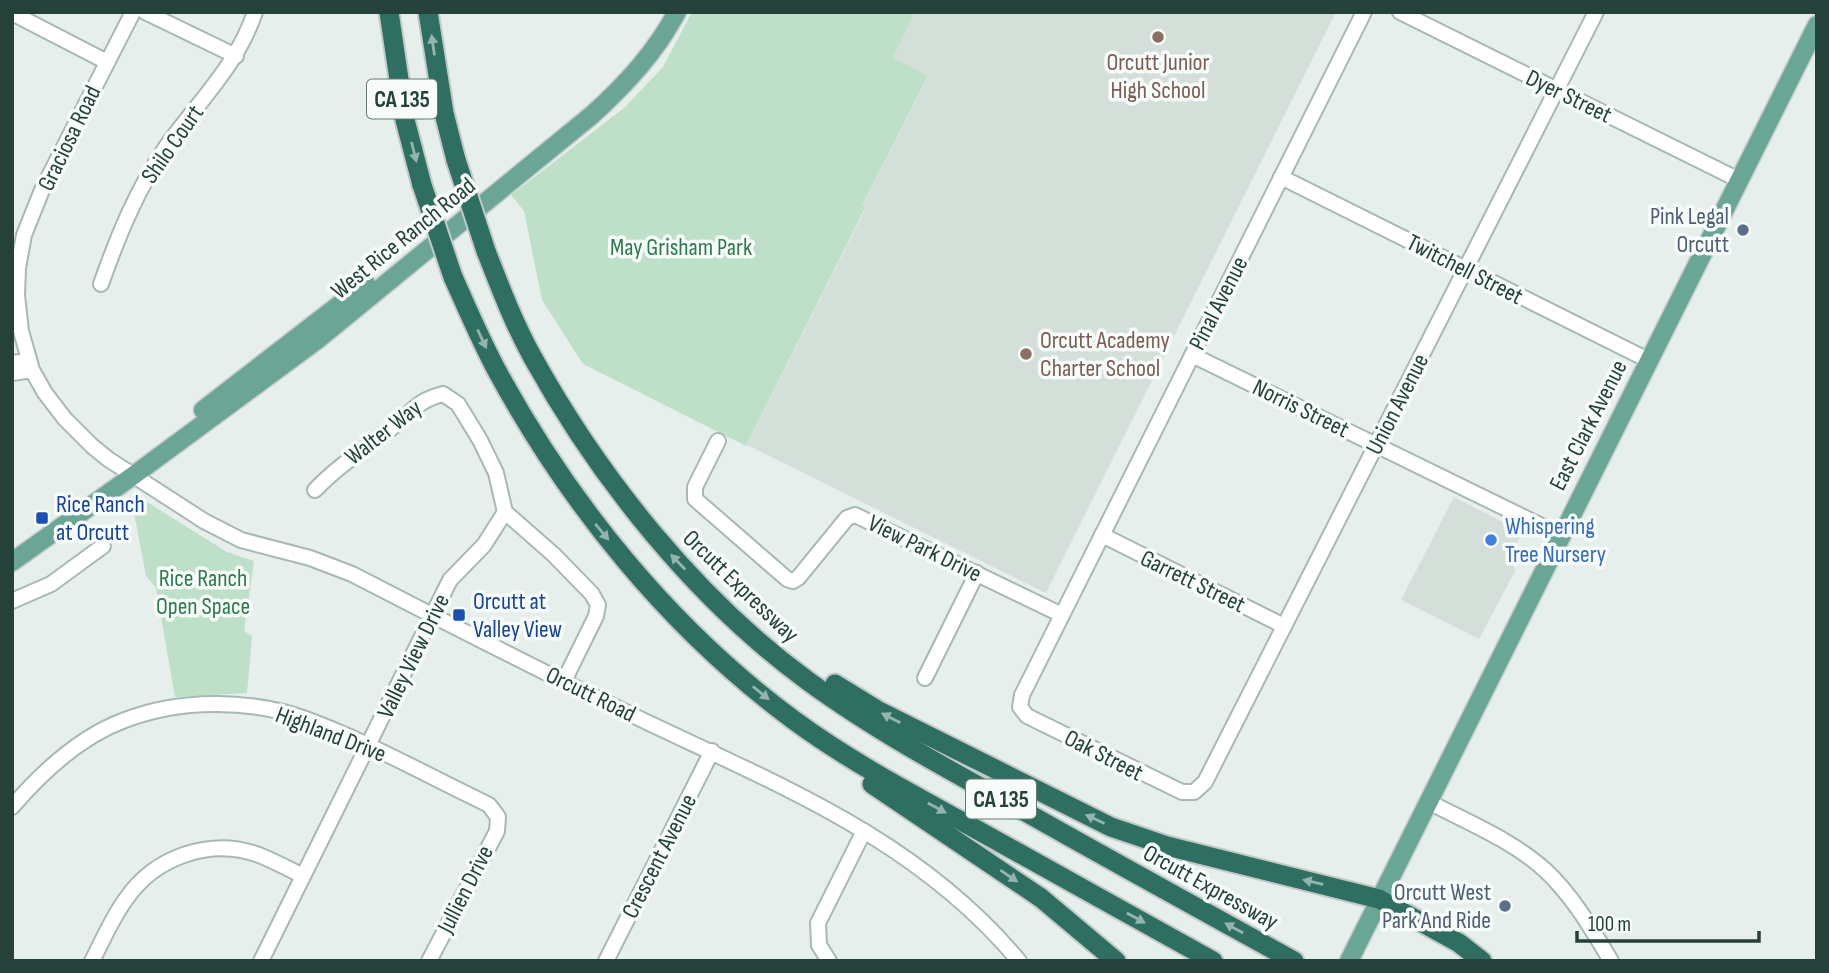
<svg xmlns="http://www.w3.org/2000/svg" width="1829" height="973" font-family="'Sofia Sans Condensed',sans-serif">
  <rect width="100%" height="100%" fill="#e6efeb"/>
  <g fill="#d4dfda">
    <path d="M915,12h421l-290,581 -299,-148 118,-235 -3,-3 66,-130 -35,-19z"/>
    <path d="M1454,497l68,35 -11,24 4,15 -36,68 -78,-39z"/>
  </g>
  <g fill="#bfe0c8">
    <path d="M692,12h223l-22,46 35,18 -66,130 3,2 -119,238 -163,-82 -41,-64 -18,-89 -13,-16 113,-87 39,-41z"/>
    <path d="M131,497h8l88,55 27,9 -10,70 8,5 -5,57 -72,4 -19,-109 -10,-12z"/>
  </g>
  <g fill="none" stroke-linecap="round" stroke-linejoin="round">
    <defs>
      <g id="minor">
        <path d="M133,12l-91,178 -18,45 -6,33 -1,27 4,36 11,39 13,23 20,26 27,27 16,13 96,62 37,19 69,18 42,16c93,48 186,96 280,141 141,68 284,122 387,246"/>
        <path d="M145,12l91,44"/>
        <path d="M1364,12l-342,683 -2,12 7,9 155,76h12l11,-10 391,-770"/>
        <path d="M1400,12l339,168"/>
        <path d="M12,13l95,49"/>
        <path d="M1281,177l367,183"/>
        <path d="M101,284c17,-48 36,-95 65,-137 32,-45 71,-81 89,-135"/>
        <path d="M1192,355l368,180"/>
        <path d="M12,363l17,-2"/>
        <path d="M12,373l20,-3"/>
        <path d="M718,441l-23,46v12l92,80 6,2 5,-3 49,-60 8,-3 207,100"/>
        <path d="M315,490c24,-25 51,-42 78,-63 21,-16 23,-26 50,-33l15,10 22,36 16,33 9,39 49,43 38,39 6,11 -2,11 -32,65"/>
        <path d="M1102,535l182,91"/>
        <path d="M12,601l39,-17 52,-38"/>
        <path d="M925,678l52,-105"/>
        <path d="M1429,802c38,20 83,38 116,68 27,25 47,59 66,91"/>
        <path d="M12,807c30,-35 69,-71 113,-87 55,-21 123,-21 178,-2 59,21 118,54 174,81l12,6 9,12 -1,14 -68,130"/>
        <path d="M92,961c11,-21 20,-43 34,-62 29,-42 84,-62 133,-44 15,6 30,14 44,21"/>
        <path d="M261,961l189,-381 34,-35 21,-33"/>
        <path d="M606,961l106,-210"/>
        <path d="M829,961l-10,-16 -1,-22 46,-92"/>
      </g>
      <g id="major">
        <path d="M203,410l163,-126"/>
        <path d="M12,562l122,-87 183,-135 275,-225c34,-31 63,-62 85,-103"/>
        <path d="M1349,961l468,-936"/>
      </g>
      <g id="highway">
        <path d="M389,12l16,108 17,65"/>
        <path d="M428,12l16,101 12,47"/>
        <path d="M486,251c14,36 28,73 47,107 67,121 163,241 275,323 67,49 141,89 214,129 90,51 181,101 272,151"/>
        <path d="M453,277c14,31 27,62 43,92 73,135 174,260 299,352 56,41 117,73 177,106 80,45 161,89 241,134"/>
        <path d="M835,684l44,27 232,116 56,19 212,53 80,44 23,18"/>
        <path d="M872,784l169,114 75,63"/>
      </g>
    </defs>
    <use href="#minor" stroke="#a8b8b2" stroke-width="18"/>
    <use href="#major" stroke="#c2cac8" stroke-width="21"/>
    <use href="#highway" stroke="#c2cac8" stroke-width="23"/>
    <use href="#minor" stroke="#fff" stroke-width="14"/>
    <use href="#major" stroke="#6aa596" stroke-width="18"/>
    <use href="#highway" stroke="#2f6f62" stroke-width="19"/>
    <defs>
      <g id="highway-bridge">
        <path d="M456,160l30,91"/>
        <path d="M422,185l31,92"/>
      </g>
    </defs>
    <use href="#highway-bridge" stroke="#c2cac8" stroke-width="23" stroke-linecap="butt"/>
    <use href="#highway-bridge" stroke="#2f6f62" stroke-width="19"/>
  </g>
  <defs><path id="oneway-solid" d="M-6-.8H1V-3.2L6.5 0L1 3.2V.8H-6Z" transform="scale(1.75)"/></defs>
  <g fill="#93b5ae">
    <use href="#oneway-solid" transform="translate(433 45) rotate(-98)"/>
    <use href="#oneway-solid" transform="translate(414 152) rotate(76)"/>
    <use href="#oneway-solid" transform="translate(482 339) rotate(65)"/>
    <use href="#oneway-solid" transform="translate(602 532) rotate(50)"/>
    <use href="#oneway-solid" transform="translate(678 562) rotate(-134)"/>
    <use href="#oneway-solid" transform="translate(761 693) rotate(39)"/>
    <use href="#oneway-solid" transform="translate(891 718) rotate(-153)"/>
    <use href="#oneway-solid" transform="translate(937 808) rotate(29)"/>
    <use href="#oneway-solid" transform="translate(1095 819) rotate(-155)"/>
    <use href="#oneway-solid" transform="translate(1009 876) rotate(34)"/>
    <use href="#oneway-solid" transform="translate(1313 882) rotate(-167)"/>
    <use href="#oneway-solid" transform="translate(1136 918) rotate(29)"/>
    <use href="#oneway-solid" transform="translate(1234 928) rotate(-151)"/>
  </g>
  <g fill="#8d6e63" stroke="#f7fbf9" stroke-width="2.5">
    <circle cx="1158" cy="37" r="7"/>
    <circle cx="1026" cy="354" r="7"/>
  </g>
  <g fill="#5c6f8a" stroke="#f7fbf9" stroke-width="2.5">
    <circle cx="1743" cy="230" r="7"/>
    <circle cx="1505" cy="906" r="7"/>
  </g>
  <g fill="#1a4fb4" stroke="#f7fbf9" stroke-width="2.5">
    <rect x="35" y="511" width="14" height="14" rx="3.5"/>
    <rect x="452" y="608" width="14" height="14" rx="3.5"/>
  </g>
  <circle fill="#3f7fe0" stroke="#f7fbf9" stroke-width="2.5" cx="1491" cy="540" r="7"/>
  <g text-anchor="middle" stroke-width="7" stroke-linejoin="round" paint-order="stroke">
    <g fill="#f7fbf9" stroke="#637a73" stroke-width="2">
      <rect x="367" y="79.5" width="70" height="39" rx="5"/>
      <rect x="966" y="779.5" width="70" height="39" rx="5"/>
    </g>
    <g font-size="23" font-weight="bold" fill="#24423a">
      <text x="402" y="107">CA 135</text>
      <text x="1001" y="807">CA 135</text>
    </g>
    <g font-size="24" fill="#785e54" stroke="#f7fbf9">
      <text x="1158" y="70">Orcutt Junior<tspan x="1158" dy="28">High School</tspan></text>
      <text x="1040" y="348" text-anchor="start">Orcutt Academy<tspan x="1040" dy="28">Charter School</tspan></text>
    </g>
    <g font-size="24" fill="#24423a" stroke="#f7fbf9">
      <text transform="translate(1569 96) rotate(26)" y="8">Dyer Street</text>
      <text transform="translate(69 138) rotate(-64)" y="8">Graciosa Road</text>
      <text transform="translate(172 144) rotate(-55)" y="8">Shilo Court</text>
      <text transform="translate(403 238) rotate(-39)" y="8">West Rice Ranch Road</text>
      <text transform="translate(1465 269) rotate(27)" y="8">Twitchell Street</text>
      <text transform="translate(1218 303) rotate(-63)" y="8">Pinal Avenue</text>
      <text transform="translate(1397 404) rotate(-63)" y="8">Union Avenue</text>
      <text transform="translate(1301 408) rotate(26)" y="8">Norris Street</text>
      <text transform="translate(1588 425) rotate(-63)" y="8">East Clark Avenue</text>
      <text transform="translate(383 432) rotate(-38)" y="8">Walter Way</text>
      <text transform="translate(925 548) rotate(26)" y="8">View Park Drive</text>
      <text transform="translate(1193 581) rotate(26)" y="8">Garrett Street</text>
      <text transform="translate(741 586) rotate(44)" y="8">Orcutt Expressway</text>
      <text transform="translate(413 656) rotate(-64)" y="8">Valley View Drive</text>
      <text transform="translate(591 694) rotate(26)" y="8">Orcutt Road</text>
      <text transform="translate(331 734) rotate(21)" y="8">Highland Drive</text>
      <text transform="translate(1104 755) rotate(27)" y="8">Oak Street</text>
      <text transform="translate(659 856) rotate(-63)" y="8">Crescent Avenue</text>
      <text transform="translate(1211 887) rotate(29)" y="8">Orcutt Expressway</text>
      <text transform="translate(465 889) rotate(-63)" y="8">Jullien Drive</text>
    </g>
    <g font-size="24" fill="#4e5e75" stroke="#f7fbf9" text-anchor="end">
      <text x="1729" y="224">Pink Legal<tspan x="1729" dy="28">Orcutt</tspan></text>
      <text x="1491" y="900">Orcutt West<tspan x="1491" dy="28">Park And Ride</tspan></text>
    </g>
    <g font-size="24" fill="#2d7a4b" stroke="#f7fbf9">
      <text x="681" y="255">May Grisham Park</text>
      <text x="203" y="586">Rice Ranch<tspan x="203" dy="28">Open Space</tspan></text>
    </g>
    <g font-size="24" fill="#164399" stroke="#f7fbf9" text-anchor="start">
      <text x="56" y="512">Rice Ranch<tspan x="56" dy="28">at Orcutt</tspan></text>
      <text x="473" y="609">Orcutt at<tspan x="473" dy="28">Valley View</tspan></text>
    </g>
    <g font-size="24" fill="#366cbe" stroke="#f7fbf9" text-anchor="start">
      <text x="1505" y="534">Whispering<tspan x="1505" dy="28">Tree Nursery</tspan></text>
    </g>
  </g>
  <rect width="1829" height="973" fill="none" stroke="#24423a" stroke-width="28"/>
  <path d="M1577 931v10h182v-10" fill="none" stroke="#24423a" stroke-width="3.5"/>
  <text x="1588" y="931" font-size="21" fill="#24423a" stroke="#f7fbf9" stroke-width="5" paint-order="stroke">100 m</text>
</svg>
